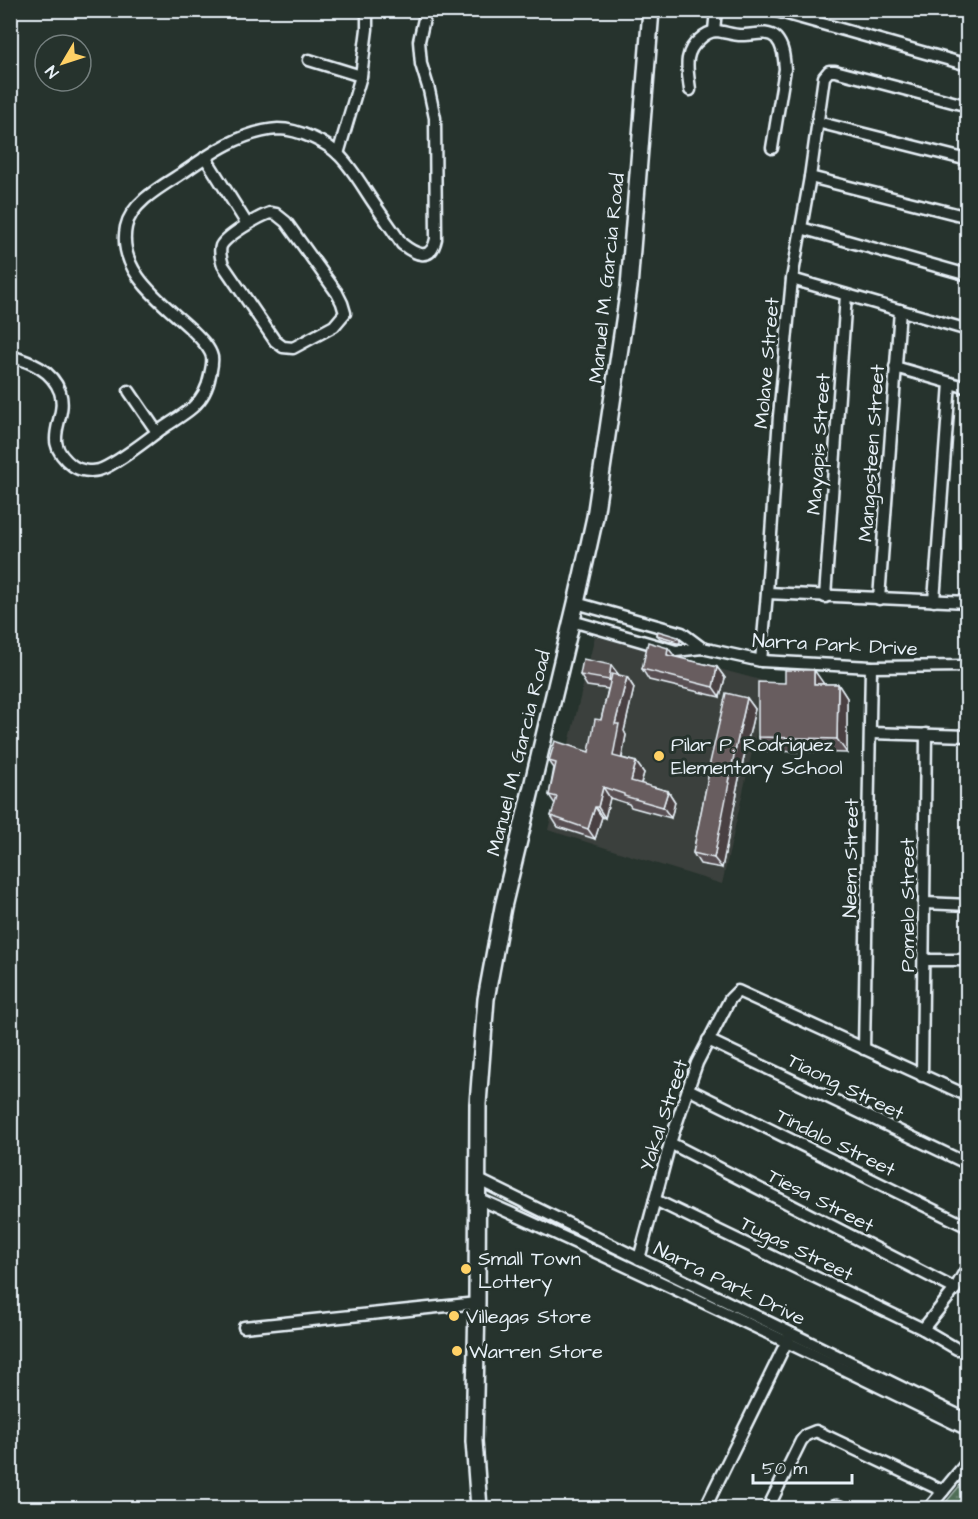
<svg xmlns="http://www.w3.org/2000/svg" width="978" height="1519" font-family="'Architects Daughter',sans-serif">
  <defs>
    <pattern id="grass-dots" width="8" height="8" patternUnits="userSpaceOnUse" patternTransform="scale(1.5)"><rect width="8" height="8" fill="#506e57"/><path d="M2 2h.1M6 6h.1" fill="none" stroke="#698370" stroke-width="1.8" stroke-linecap="round"/></pattern>
  </defs>
  <rect width="100%" height="100%" fill="#26332d"/>
  <filter id="ink" filterUnits="userSpaceOnUse"><feTurbulence type="fractalNoise" baseFrequency=".0167" numOctaves="2"/><feDisplacementMap in="SourceGraphic" scale="12" xChannelSelector="R" yChannelSelector="G"/><feConvolveMatrix kernelMatrix="1 2 1 2 8 2 1 2 1" color-interpolation-filters="sRGB"/></filter>
  <g filter="url(#ink)">
    <path fill="#3a403c" d="M595,636l173,46 -46,202 -174,-54z"/>
    <path fill="url(#grass-dots)" stroke="#9cb0a8" stroke-width="1.5" d="M967,1477v31h-26z"/>
    <g fill="none" stroke-linecap="round" stroke-linejoin="round">
      <defs>
        <g id="street">
          <path d="M773,10l195,55"/>
          <path d="M714,31l2,-21"/>
          <path d="M309,60l52,16"/>
          <path d="M690,90c-2,-19 -8,-37 10,-51 4,-4 11,-8 17,-8 9,1 18,5 27,4 11,0 23,-5 32,3 8,9 8,21 9,31l-13,79"/>
          <path d="M817,122l151,38"/>
          <path d="M338,154l23,-78 6,-47v-19"/>
          <path d="M205,157l42,67"/>
          <path d="M810,177l158,40"/>
          <path d="M270,213l6,1 10,8 51,71 5,10 3,10 -11,13 -41,22 -10,-1 -8,-6 -52,-76c-2,-6 -4,-13 -2,-19 5,-10 37,-29 49,-33z"/>
          <path d="M801,228l167,47"/>
          <path d="M792,279l176,51"/>
          <path d="M10,356c21,6 42,14 50,36 9,28 -22,48 13,74 7,5 18,6 26,4 18,-6 48,-31 64,-42 10,-7 21,-13 30,-21 9,-8 15,-20 17,-32 1,-5 3,-12 2,-18 -2,-10 -14,-21 -21,-28 -29,-27 -74,-57 -65,-102 5,-25 38,-42 58,-55 27,-19 59,-41 94,-43 12,0 24,4 35,9 9,4 19,10 26,17 13,13 22,29 32,44 10,15 21,30 31,45 14,11 29,18 34,-5l-1,-121 -6,-28 -8,-26 -2,-23 7,-31"/>
          <path d="M895,367l73,21"/>
          <path d="M129,391l28,41"/>
          <path d="M767,593l201,9"/>
          <path d="M825,597l21,-302"/>
          <path d="M879,599l21,-289"/>
          <path d="M934,601l16,-218"/>
          <path d="M576,603l106,30 20,15"/>
          <path d="M572,621l104,30 26,-3 59,13 110,6 97,-1"/>
          <path d="M761,661l6,-68 12,-177 13,-137 18,-102 14,-100 5,-6h6l133,35"/>
          <path d="M871,733l97,3"/>
          <path d="M925,903l43,2"/>
          <path d="M924,960h44"/>
          <path d="M708,1040l260,124"/>
          <path d="M864,1049l7,-382"/>
          <path d="M922,1076l4,-342"/>
          <path d="M688,1089l280,138"/>
          <path d="M670,1143l285,146"/>
          <path d="M477,1179l491,241"/>
          <path d="M477,1198c165,74 328,152 491,232"/>
          <path d="M655,1200l268,129 34,20h11"/>
          <path d="M639,1259l31,-116 18,-54 9,-26 33,-64 8,-8 230,105"/>
          <path d="M244,1327l233,-24"/>
          <path d="M923,1329l32,-40 13,-23"/>
          <path d="M705,1508l84,-171"/>
          <path d="M768,1508l33,-67 5,-6 10,-4 127,60"/>
          <path d="M829,1508c6,-3 9,-3 15,0"/>
          <path d="M929,1508l39,-47"/>
        </g>
        <path id="secondary" d="M479,1508l-5,-67 3,-138 1,-199 8,-105 17,-92 73,-304 19,-86 34,-230 22,-277"/>
      </defs>
      <use href="#street" stroke="#e8f1f8" stroke-width="15"/>
      <use href="#secondary" stroke="#e8f1f8" stroke-width="20"/>
      <use href="#street" stroke="#26332d" stroke-width="10"/>
      <use href="#secondary" stroke="#26332d" stroke-width="15"/>
    </g>
    <g fill="#595052" stroke="#e8f1f8" stroke-width="1.5">
      <path d="M657,635l21,2 2,4v2h-3l-17,-5z"/>
      <path d="M668,648l7,9 42,10 8,11 -5,19 -71,-17 -7,-11z"/>
      <path d="M611,665l8,10 8,2 7,11 -10,43 2,4 -4,23 14,4 8,11 -3,11 27,7 7,11 -4,16 -40,-11 -2,-3 -19,-6 -5,20 -3,-1 -7,22 -37,-12 -7,-11 4,-12 -6,-9 5,-27 -5,-7 40,-9 12,-32 7,-31 -21,-3 -7,-11z"/>
      <path d="M814,670l9,14h15l9,14v55l-80,-2 -9,-14 27,-54z"/>
      <path d="M747,698l8,11 -19,83 1,1 -15,75 -22,-4 -7,-11 17,-85 -1,-1z"/>
    </g>
    <g fill="#494142" stroke="#e8f1f8" stroke-width="1.5">
      <path d="M668,648l8,10 -9,-3z"/>
      <path d="M611,665l8,11 -3,15 -7,-11z"/>
      <path d="M717,667l8,11 -5,19 -7,-10z"/>
      <path d="M814,670l10,14h-10z"/>
      <path d="M627,677l7,11 -10,43 2,4 -6,31 -7,-10 2,-32z"/>
      <path d="M838,684l9,14v55l-10,-14z"/>
      <path d="M747,698l8,11 -19,83 1,1 -15,75 -8,-10 14,-76z"/>
      <path d="M636,762l8,11 -6,19 -7,-11z"/>
      <path d="M603,787l7,11 -5,20 -7,-11z"/>
      <path d="M668,791l7,11 -4,16 -8,-11z"/>
      <path d="M595,807l7,10 -7,22 -7,-10z"/>
    </g>
    <g fill="#685d5f" stroke="#e8f1f8" stroke-width="1.5">
      <path d="M658,631l20,6 -1,2 -3,1 -17,-5z"/>
      <path d="M648,642l20,6 -1,7 50,12 -4,20 -71,-18z"/>
      <path d="M583,659l28,6 -2,15 -29,-5z"/>
      <path d="M785,670h29v14h24l-1,55 -79,-2v-55l27,1z"/>
      <path d="M612,674l15,3 -12,47h4l-6,32 23,6 -5,19 37,10 -5,16 -39,-11v-2l-21,-7 -5,20h-3l-7,22 -37,-13 6,-19 -8,-2 7,-32 -7,-2 6,-20 34,11 6,-33 6,1z"/>
      <path d="M726,693l21,5 -19,84 1,1 -15,75 -21,-5 17,-86h-1z"/>
    </g>
  </g>
  <g fill="#ffd166" stroke="#26332d" stroke-width="2">
    <circle cx="659" cy="756" r="6"/>
    <circle cx="466" cy="1269" r="6"/>
    <circle cx="454" cy="1316" r="6"/>
    <circle cx="457" cy="1351" r="6"/>
  </g>
  <g text-anchor="middle" stroke-width="6" stroke-linejoin="round" paint-order="stroke">
    <g font-size="20" fill="#e8f1f8" stroke="#26332d">
      <text transform="translate(606 278) rotate(-84)" y="7">Manuel M. Garcia Road</text>
      <text transform="translate(766 363) rotate(-85)" y="7">Molave Street</text>
      <text transform="translate(818 444) rotate(-86)" y="7">Mayapis Street</text>
      <text transform="translate(871 453) rotate(-86)" y="7">Mangosteen Street</text>
      <text transform="translate(835 644) rotate(3)" y="7">Narra Park Drive</text>
      <text transform="translate(518 753) rotate(-76)" y="7">Manuel M. Garcia Road</text>
      <text transform="translate(850 858) rotate(-89)" y="7">Neem Street</text>
      <text transform="translate(907 905) rotate(-90)" y="7">Pomelo Street</text>
      <text transform="translate(846 1086) rotate(26)" y="7">Tiaong Street</text>
      <text transform="translate(663 1115) rotate(-72)" y="7">Yakal Street</text>
      <text transform="translate(836 1142) rotate(26)" y="7">Tindalo Street</text>
      <text transform="translate(821 1200) rotate(27)" y="7">Tiesa Street</text>
      <text transform="translate(797 1248) rotate(26)" y="7">Tugas Street</text>
      <text transform="translate(730 1283) rotate(26)" y="7">Narra Park Drive</text>
    </g>
    <g font-size="20" fill="#e8f1f8" stroke="#26332d" text-anchor="start">
      <text x="671" y="751">Pilar P. Rodriguez<tspan x="671" dy="23">Elementary School</tspan></text>
      <text x="478" y="1265">Small Town<tspan x="478" dy="23">Lottery</tspan></text>
      <text x="466" y="1323">Villegas Store</text>
      <text x="469" y="1358">Warren Store</text>
    </g>
  </g>
  <rect width="978" height="1519" fill="none" stroke="#26332d" stroke-width="36"/>
  <rect x="18" y="18" width="942" height="1483" fill="none" stroke="#e8f1f8" stroke-width="2" filter="url(#ink)"/>
  <g transform="translate(63 63) rotate(231)"><circle r="28" fill="#26332d" stroke="#747f7e" stroke-width="1.5"/>
  <path d="M0-4.5L10 22L0 15L-10 22Z" fill="#ffd166"/>
  <text y="-9" font-size="16" font-weight="bold" text-anchor="middle" fill="#e8f1f8">N</text>
  </g>
  <path d="M753 1474v9h99v-9" fill="none" stroke="#e8f1f8" stroke-width="3"/>
  <text x="762" y="1474" font-size="18" fill="#e8f1f8" stroke="#26332d" stroke-width="4.5" paint-order="stroke">50 m</text>
</svg>
